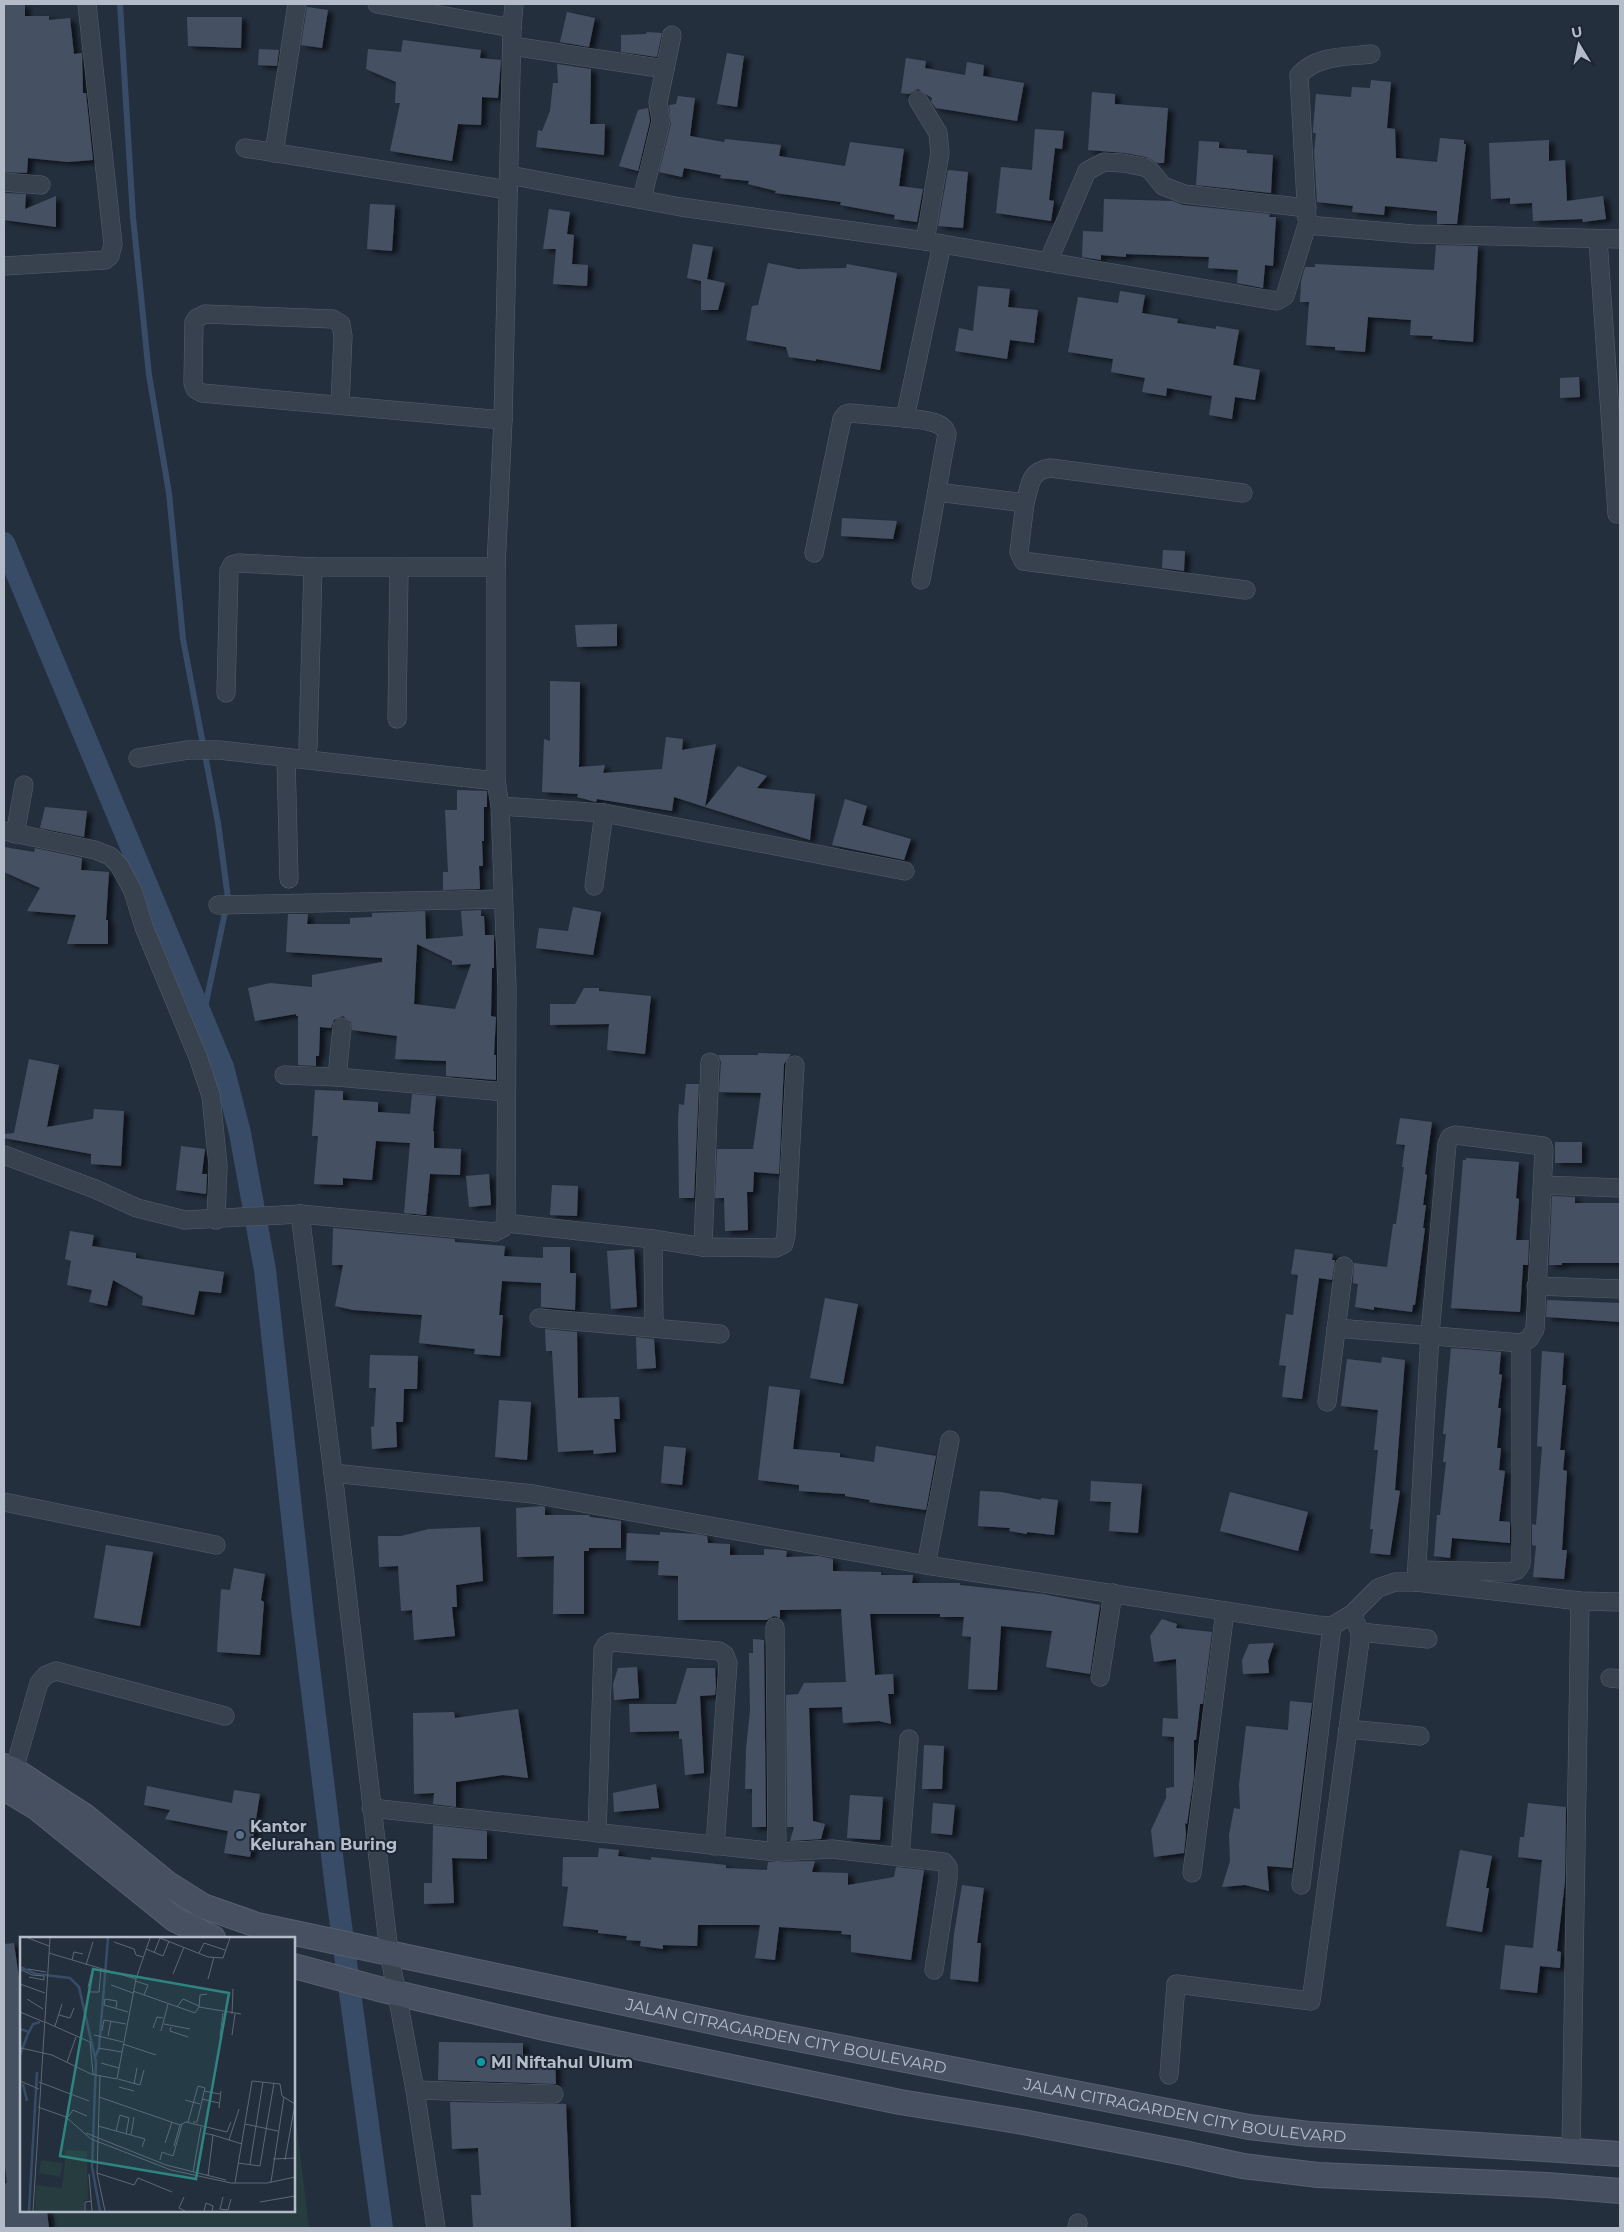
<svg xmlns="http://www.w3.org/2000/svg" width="1624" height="2232" font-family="Montserrat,sans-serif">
  <defs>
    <filter id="shadow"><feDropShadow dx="5.5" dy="3" stdDeviation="2.5" flood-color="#0009"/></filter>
  </defs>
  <rect width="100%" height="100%" fill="#242f3e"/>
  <path fill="#263c3f" d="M294,2128h3l12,100h-254l-2,-17h241z"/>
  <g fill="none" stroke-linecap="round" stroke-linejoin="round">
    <path stroke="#394c67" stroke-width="6" d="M120,4l13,213 16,158 20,118 14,146 35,184 10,75 -25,119"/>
    <path stroke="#394c67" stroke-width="22" d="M4,543l219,524 17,66 25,137 38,347 34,279 45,332"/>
  </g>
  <g fill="#455162" fill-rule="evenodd" filter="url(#shadow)">
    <path d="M4,4l21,1v11h24v4l21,-2 4,36 8,-1 1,40h3l7,67 -25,2 -40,-4 -1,15 -23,-1z"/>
    <path d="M307,7l21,3 -6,38 -21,-3z"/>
    <path d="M567,12l28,6 -6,29 -29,-5z"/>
    <path d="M187,17h55l-1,31 -53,-2z"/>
    <path d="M647,32l15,1 -5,24 -36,-5v-17l25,-1z"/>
    <path d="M403,40l78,10 -1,8 21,2 -3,38 -16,-1 -1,28 -23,-1 -6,37 -62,-10 10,-48h-5l1,-21 -30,-13 2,-20 33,3z"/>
    <path d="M259,49l20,1 -2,16 -19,-1z"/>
    <path d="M727,53l17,3 -7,51 -20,-3z"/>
    <path d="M906,58l20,3 -1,7 40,7 2,-13 17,3 -1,11 41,7 -7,38 -81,-13 -5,-6 1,-4 -14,-9 -9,5 -8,-1z"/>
    <path d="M557,64l34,5 -1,55h15l-1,31 -68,-8 2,-17 4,1 8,-20 3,-28h5z"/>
    <path d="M1371,80l20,2 -4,46 8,1 1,29 41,4 3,-24 24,2v4h2l-9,80h-20v-13l-52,-5 -1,9 -32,-3 1,-6 -36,-4 -3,-50 2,-19h-3v-4l3,-35 35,3 1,-10 18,1z"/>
    <path d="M1092,92l23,2v10l53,4 -4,55h-6l-12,-6 -21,-4 -37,-3z"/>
    <path d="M678,96l17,2 -5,38 34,6 1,-3 56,6 -2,11 66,10 5,-24 54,7 -5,37 24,3 -6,33 -23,-3 1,-4 -55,-10 1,-3 -66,-9 1,-2 -28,-7 1,-3 -29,-3 1,-3 -37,-7 -2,9 -23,-5 12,-48 -2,-19 7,-1z"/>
    <path d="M648,108l2,13 -12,50 -19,-5 19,-56z"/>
    <path d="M1035,129l29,2 -2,18 -7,-1 -6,52 5,1 -3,20 -55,-8 5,-46 31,3z"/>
    <path d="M1549,140v21l16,-1 2,41 36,-5 3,23 -23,3 -1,-3 -49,2 -1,-18 -22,1v-6l-19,1 -2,-56z"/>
    <path d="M1199,141l20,1v6l28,2v3l26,2 -2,38 -75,-8z"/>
    <path d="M948,170l20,2 -5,56 -25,-2z"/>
    <path d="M4,193l22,1 -1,15 31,-13v31l-52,-7z"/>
    <path d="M1104,199l69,2 10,4 87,9 -1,3h7l-3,49 -8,-1 -2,23 -26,-5 1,-13 -30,-2 1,-11 -83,-3v3l-25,-2v5l-19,-3 1,-26 20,1z"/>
    <path d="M370,204l25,1 -3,46 -25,-2z"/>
    <path d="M549,209l21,3 -3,22 7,1 -2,29 16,1 -1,21 -34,-2 3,-35h-13z"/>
    <path d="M693,244l20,3 -6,32 18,4 -7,27h-17v-29l-14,-3z"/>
    <path d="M1436,245l42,1 -5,96 -41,-3 1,-3 -23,-1 1,-15 -43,-3 -3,35 -30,-2v-3l-29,-2 3,-43h-9l1,-21 4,-14h10v-3l119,6z"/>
    <path d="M768,263l30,6 48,-1 1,-4 50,9 -17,97 -64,-11v2l-27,-4 -3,-10 -40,-7 6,-34 6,-1z"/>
    <path d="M978,286l32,3 -2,18 30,3 -4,33 -24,-3 -3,19 -52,-8 4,-23 14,3z"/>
    <path d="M1120,291l25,4 -3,18 36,6 -1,4 39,6v-3l23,4 -6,35 27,5 -5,30 -20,-3 -3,22 -23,-4 3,-19 -45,-8 -1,8 -24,-4 3,-14 -34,-6 2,-13 -45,-7 10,-55 40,6z"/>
    <path d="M1579,377l1,20 -20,1v-20z"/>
    <path d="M842,518l55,3 -4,18 -52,-3z"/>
    <path d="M1163,550l22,1 -1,20 -22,-3z"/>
    <path d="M617,624v22l-40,1 -2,-22z"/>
    <path d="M550,681l30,1 -1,85 26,-2 -2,8 59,-4 4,-32 17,2 -1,11 34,-6 -11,63 -31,-10 -2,14 -75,-12 -1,3 -19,-5 1,-3 -36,-2 2,-53 6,2z"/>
    <path d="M738,766l29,10 -10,12 58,6 -5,46 -105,-33z"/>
    <path d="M457,790l30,1v16h-3v34h-2l1,25h-4l1,23 -37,1v-18h5l-3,-62h12z"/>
    <path d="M845,799l22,7 -5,19 49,14 -7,21 -72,-15z"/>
    <path d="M45,807l42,4 -3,26 -44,-9z"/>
    <path d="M4,847l30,5 1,-4 47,10 -1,12 28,2 -3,48h2v24h-41l9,-29 -49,-4 13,-23 -36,-16z"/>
    <path d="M573,907l28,5 -8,43 -57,-7 3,-20 29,3z"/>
    <path d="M481,910v6h3l1,19h9v33h-2l-1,48 5,1 -2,38h2v25l-50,-4v-15l-51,-2 2,-23 -45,-6 -1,-8 -8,-6 -9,4 -3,8 -11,-1 -1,29h-3v10l-18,-1v-49h-2v-2l-41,7 -7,-33 22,-5 42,4v-12l70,-13v-4l-96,-6 2,-38h20l-1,10h43v-6l22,-1v-4l53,-2 1,28 37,-3 -2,-25zM417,944l35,17v4l19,-1 -16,45 -41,-5z"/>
    <path d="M584,988h15v3l52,5 -6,58 -38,-4 2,-26 -59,1v-21h25z"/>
    <path d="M758,1053l33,1 -7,10 -5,110 -25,-2 -1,20h-6l1,38 -23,1 -1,-33h-9l2,-49h36l8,-56 -42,-1 2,-30 -3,-7h40z"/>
    <path d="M29,1059l30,6 -12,62 46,-8 1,-10 30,2 -3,55 -30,-2v-10l-87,-16v-4l10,-1z"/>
    <path d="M686,1084h13l-5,114h-15l-1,-78 1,-16 5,1z"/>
    <path d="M315,1090l28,1v9l35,2v10l32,2 2,-20 24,2 -3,35h1v17l27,1 -1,26 -30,-1 -4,41 -22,-2 6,-70 -34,-2 -4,39 -29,-2v7l-29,-1 4,-48h-6z"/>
    <path d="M1400,1118l32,4 -7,52 2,1 -4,30h3l-3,23h2l-10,77h-2l-1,7 -38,-5v3l-19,-3 3,-23 -5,-1 1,-20 33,4 6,-43h3l8,-57h-2l3,-22 -9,-1z"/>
    <rect x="1555" y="1142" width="27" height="21"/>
    <path d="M181,1146l24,3 -3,25h5l-1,20 -30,-4z"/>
    <path d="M1466,1158l53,4 -3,36 3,1 -3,41h13l-1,25h-5l-3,47 -69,-4 12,-148h3z"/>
    <path d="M489,1174l2,31 -22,2 -3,-31z"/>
    <path d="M552,1185l26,1 -1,30 -27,-1z"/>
    <path d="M1552,1196l23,1v6h45v60h-58v2h-13z"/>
    <path d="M333,1228l122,11v3l50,4 -1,10 39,2v-11h27v26h6l-1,37 -34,-3v-24l-39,-2 -3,34h4l-3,41 -26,-2 1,-5 -56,-6 3,-28 -69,-5 -18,-4 8,-41h-11z"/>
    <path d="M70,1231l24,4 -2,11 44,7v5l88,14 -3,21 -22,-2 -5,24 -52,-10 1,-8 -30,-17 -6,26 -18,-4 3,-12 -25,-5 4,-24 -6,-2z"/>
    <path d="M634,1249l3,58 -26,2 -4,-58z"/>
    <path d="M1295,1249l38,5 -1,6h3l-3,20 -13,-2 -17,121 -20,-2 4,-31 -7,-1 7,-51 7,1 5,-40 -7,-1z"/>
    <path d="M825,1298l33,6 -15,80 -33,-6z"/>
    <path d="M1547,1300l73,3v19l-74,-5z"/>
    <path d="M545,1329l32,3 1,66 41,-1 1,22h-6l2,33 -22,2 -1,-4 -35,2 -6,-101h-6z"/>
    <path d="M636,1337l18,2 2,29 -19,1z"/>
    <path d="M1451,1348l50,4 -2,22 3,1 -4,33h3l-4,40h4l-2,22 6,1 -6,50 11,1v21l-58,-5 -2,20 -16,-2 3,-41h3l6,-53h-3l3,-28h-3z"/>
    <path d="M1542,1351l22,2 -2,32h4l-6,65h5l-2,20 4,1 -5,79h5l-3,29 -31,-2 3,-31 -4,-1v-21l4,1 6,-78 -5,-1z"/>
    <path d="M370,1355l48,1 -1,33h-13l-1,33h-7l1,25 -25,2 -1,-22 3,-1 2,-38h-7z"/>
    <path d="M1382,1357l23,3 -10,130 5,1 -10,64 -20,-2 3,-24h-3l8,-79h-4l4,-40 -37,-4 6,-47 34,4z"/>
    <path d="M769,1386l31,4 -7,59 47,4v4l34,5 2,-16 60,10 -10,54 -57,-8 1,-2 -25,-4v-2l-46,-3v-6l-41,-5z"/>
    <path d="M499,1400l32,2 -4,58 -32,-3z"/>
    <path d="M664,1446l22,2 -4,37 -21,-2z"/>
    <path d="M1091,1481l51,3 -4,49 -29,-2 2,-29 -21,-1z"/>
    <path d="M980,1491l21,1 40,8v-2l17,2 -4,35 -27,-3v2l-18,-3 1,-3 -32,-2z"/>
    <path d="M1230,1492l78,20 -10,39 -78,-20z"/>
    <path d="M542,1506l3,1v8h44l1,2 31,4v27h-32v3h-5v63h-31l1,-58 -37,1 -1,-49z"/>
    <path d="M480,1527l3,54 -27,4 1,22h-5l3,29 -41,4 -2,-30 -11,1 -3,-45 -19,1 -1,-31h23l28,-7z"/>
    <path d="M660,1532l37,2 10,2 1,7 22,1v11h34v-6l17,1 6,1 -1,6 33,-1 14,3v12l48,1v3h32l-1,8h48v2l83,9 57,11 -10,69 -44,-7 6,-36 -51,-5 -4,64 -29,-1 3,-52 -9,-1 2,-19h-24v-3h-70l5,61 18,-1 1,20h-6l3,30 -12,-3 -36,2 -1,-16 -33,1 4,113 12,3 -4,15 -31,2 4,-14h-7l-1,-132 12,-1 6,-11 42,-1 -5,-73 -61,1v8l-6,-2 -7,4h-89v-44l-20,-1 1,-14 -33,-1 1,-27 33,2z"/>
    <path d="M106,1545l47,7 -13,74 -46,-8z"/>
    <path d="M234,1568l31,6 -4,26 3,2 -4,53 -43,-3 4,-63 9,1z"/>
    <path d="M1162,1619l15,5 -1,4 36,4 -9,72h-3l-4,36h-2v36l-7,48 -2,-1 1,11 -2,19 -30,4 -3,-27 15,-32v-10l8,-1v-50l-12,-1 1,-18 15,1 -2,-60 -22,3 -4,-26z"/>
    <path d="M753,1639l11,1 2,187h-14v-38h-7l1,-40 4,-38 -1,-58h4z"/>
    <path d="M1274,1643l-6,18 1,12 -26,1 -1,-14 7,-16z"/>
    <path d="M637,1667l2,31 -25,2 -1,-16 5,-16z"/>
    <path d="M687,1668h28l1,19 -1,8 -15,1 4,77 -19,2 -3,-36h-3v-8l-49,1 -1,-28h47z"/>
    <path d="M1290,1701l22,2 -20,165 -25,-2 2,25 -24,-6 -23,2 8,-26 -1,-26 5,-27 6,1 -1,-24 7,-59 42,4z"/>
    <path d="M518,1709l10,69 -25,-3 -47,7v25l-23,-3 1,-11 -20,1 -1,-81 41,-1 1,6z"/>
    <path d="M924,1745l20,1 -2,43h-20z"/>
    <path d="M656,1784l3,24 -45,4 -1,-19z"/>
    <path d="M147,1786l85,17 2,-13 26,4 -10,63 -26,-4 4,-22 -63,-12 5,-9 -26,-5z"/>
    <path d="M850,1795l33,2 -3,43 -33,-2z"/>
    <path d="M933,1803l22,2 -3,30 -21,-2z"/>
    <path d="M1528,1803l38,4 -1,74 -8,70 4,1 -1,16 -20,-2 -3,27 -37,-4 5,-44 28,3 9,-88 -24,-3 2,-20h4z"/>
    <path d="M433,1825l54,6v28l-35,-1 2,45 -30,1v-21h8z"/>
    <path d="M599,1848l20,2 -1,6 33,4v-3l75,8v3l41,2 1,-8 47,-1 -3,11 36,1v12l46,-8 2,-10 28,3 -13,90 -60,-8v-17l-10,-1 1,-3 -63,-4 -4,33 -20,-2 5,-33h-62l-1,21 -34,-1v4l-23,-3 1,-5 -15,-1 1,-4 -29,-3v-3l-35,-4 5,-39 -6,-1 1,-29h35z"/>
    <path d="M1460,1850l32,6 -6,32h3l-7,44 -36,-6z"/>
    <path d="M962,1885l22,3 -7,55h4l-3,39 -28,-3 4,-45z"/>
    <path d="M14,1943l7,49v219h26l2,17h-45v-44l3,-1 -3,-26v-213z"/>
    <path d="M439,2042l84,1v15l32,-1 1,27 -118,-4z"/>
    <path d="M450,2102l116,2 5,124h-98l-2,-33h10l-3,-47 -26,1z"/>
  </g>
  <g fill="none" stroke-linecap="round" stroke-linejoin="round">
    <defs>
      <g id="minor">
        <path d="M377,4l135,24"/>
        <path d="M512,46l153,23 -7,33 3,19 -19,78"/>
        <path d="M665,69l7,-34"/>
        <path d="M918,100l20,33 2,20 -15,88"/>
        <path d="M245,148l263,42"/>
        <path d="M274,153l23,-149"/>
        <path d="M509,175l172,32 244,34 352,60 8,-5 22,-71 106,9 207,5"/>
        <path d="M4,182l37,3"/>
        <path d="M1307,219l-8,-144c18,-20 47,-18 72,-21"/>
        <path d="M1598,240l19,274"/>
        <path d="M1048,262l39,-91 17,-9 19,1 21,4 6,3 13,16 21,8 123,14"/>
        <path d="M4,266l101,-6 5,-4 3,-12 -26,-240"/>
        <path d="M340,405l3,-69 -2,-12 -8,-5 -128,-5 -8,4 -3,4 -1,61 2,6 7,4 301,27"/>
        <path d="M937,492l88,11c5,-17 4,-32 25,-35l193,25"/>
        <path d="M1025,503l-6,49 4,9 223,29"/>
        <path d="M814,553l28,-134 4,-5 4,-1 55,5"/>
        <path d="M921,580l26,-146c-4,-15 -29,-14 -42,-16l37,-174"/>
        <path d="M226,693l3,-122 3,-6 7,-2 74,4h183"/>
        <path d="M397,719l2,-151"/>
        <path d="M308,747l5,-180"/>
        <path d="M138,758l50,-8h31l277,31"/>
        <path d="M286,758l3,121"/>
        <path d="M500,806l104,7 301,58"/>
        <path d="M4,831l91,19 15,6 9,9 14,26 11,36 54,130 13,39 7,70 -2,54"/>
        <path d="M15,834l9,-49"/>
        <path d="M594,886l10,-73"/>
        <path d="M218,905l285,-6"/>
        <path d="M284,1075l53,2 169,15"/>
        <path d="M337,1077l5,-50"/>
        <path d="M4,1155l91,34 42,19 48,12 115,-6 195,18 8,-4 3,-5 1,-235 -7,-182 -4,-25v-214l7,-147 9,-392 2,-24"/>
        <path d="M1543,1185l77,3"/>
        <path d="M300,1214l33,259 56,479 26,138 21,138"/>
        <path d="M506,1223l147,16 50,8 73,1 8,-4 2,-9 9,-170"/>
        <path d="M653,1239l1,89"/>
        <path d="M703,1247l7,-185"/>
        <path d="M1536,1286l84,3"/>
        <path d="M539,1318l181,16"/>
        <path d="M1336,1328l185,15 8,-4 6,-10 9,-179 -1,-4 -88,-11 -5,2 -3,7 -17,190 -14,248"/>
        <path d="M1327,1402l17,-136"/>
        <path d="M333,1473l200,21 393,71 391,60 15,1 20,-12 26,-26 17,-6h21l164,19 40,1"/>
        <path d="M4,1502l212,43"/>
        <path d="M926,1565l24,-125"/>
        <path d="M1417,1570l93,2 7,-2 4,-6v-221"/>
        <path d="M775,1627l2,225"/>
        <path d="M1360,1632l68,7"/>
        <path d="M1100,1677l13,-84"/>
        <path d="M1610,1678l10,1"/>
        <path d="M1348,1729l72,7"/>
        <path d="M14,1770l25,-87 7,-8 10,-4 169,45"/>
        <path d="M371,1808l406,44 55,-3 112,13 4,5v12l-14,91"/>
        <path d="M597,1833l6,-183 3,-5 5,-3 108,9 6,4 3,8 -13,183"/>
        <path d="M900,1857l9,-118"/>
        <path d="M1192,1873l33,-262"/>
        <path d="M1301,1885l31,-259"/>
        <path d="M1169,2075l7,-91 135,17 49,-360v-9l-8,-18"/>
        <path d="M415,2090l139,4"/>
        <path d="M1571,2151l9,-550"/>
        <path d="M1077,2228l1,-5"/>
      </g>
      <g id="secondary">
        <path id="s1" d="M4,1766l10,4 72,47 82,67 35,22 54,19 485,103 507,99 60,7 311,20"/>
        <path d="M4,1788l33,20 137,111 39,19"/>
        <path d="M294,1966l85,23 166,39 220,46 135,28 123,20 161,31 59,13 75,9 229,10 73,6"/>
      </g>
    </defs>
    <use href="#minor" stroke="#565f6c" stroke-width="19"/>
    <use href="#secondary" stroke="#565f6c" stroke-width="26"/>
    <use href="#minor" stroke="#38414e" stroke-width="18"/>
    <use href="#secondary" stroke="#465061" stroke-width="24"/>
  </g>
  <circle fill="#5c6f8a" stroke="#1d2633" stroke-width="2" cx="240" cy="1835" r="5"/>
  <circle fill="#0f9aa8" stroke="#1d2633" stroke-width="2" cx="481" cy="2062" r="5"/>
  <g text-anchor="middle" stroke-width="4" stroke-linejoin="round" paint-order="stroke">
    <g font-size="16" font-weight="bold" fill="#b4bcc9" stroke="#1d2633" text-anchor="start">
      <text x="250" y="1832">Kantor<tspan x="250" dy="18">Kelurahan Buring</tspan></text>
      <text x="491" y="2068">MI Niftahul Ulum</text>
    </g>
    <g font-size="16" fill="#b4bcc9" stroke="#1d2633">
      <text dy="6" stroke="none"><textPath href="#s1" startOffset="842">JALAN CITRAGARDEN CITY BOULEVARD</textPath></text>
      <text dy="6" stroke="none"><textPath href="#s1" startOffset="1248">JALAN CITRAGARDEN CITY BOULEVARD</textPath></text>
    </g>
  </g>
  <g transform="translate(20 1937)">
    <rect width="275" height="275" fill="#242f3e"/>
    <path d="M46,213l21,1 1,49h-4v11h-49l1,-26 26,3zM21,223l22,3 -3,14 -21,-4z" fill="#263c3f"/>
    <path fill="none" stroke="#394c67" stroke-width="2.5" d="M0,30l16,7 34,4 9,9 17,75 -4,105 8,44M0,92l9,3 4,-8 7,-2M0,118l9,-24M75,120l4,-9 9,-110M3,147l4,17M9,274l8,-139"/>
    <path fill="none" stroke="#5e6776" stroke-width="1" d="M8,1l21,8M140,1l48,19 15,1 7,-20M94,5l20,7 2,6 7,2M126,12l17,7 6,-15M29,16l87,26M134,16l6,-15M179,16l5,-10 21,7M52,23l2,-8 9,2M66,28l7,-23M0,32l12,6 12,1v4M8,32l18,3M153,37l11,-27M9,40l15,3M188,42l6,-22M115,44l13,4 -4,10M0,47l25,9M91,48l22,8M68,50l5,-19M113,54l62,22 4,-6 42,7M69,55h10l2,-23M7,62l16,10M157,70l6,-8 16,7M179,70l1,-12 7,-1M96,71l1,-7 -12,-2 -1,6 24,7M0,75l24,10M212,77l1,-25M39,78l11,3 4,-10M25,85l45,20 3,32M144,87l26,5M35,89l7,-22M151,90l-1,4 18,6M133,91l4,-11 6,1M82,94l2,-11 22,4M141,94l7,-27M74,98l29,7M212,98l3,-21M88,99l3,-15M200,99l3,-23M103,107l33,11M1,111l31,7 39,19 26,5 19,-100 14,-41M78,111l24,4M47,125l9,-25M81,126l18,5M80,138l-3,98 8,38M98,142l22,6 4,-15M0,144l19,8M19,145l50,19M114,147l3,-16M99,150l15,4M184,154l16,3M79,160l81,28 6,-3 41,10 4,-10M182,162l17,4M165,163l15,4M18,170l28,10 25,22 80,31 60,13h36l28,-6M199,171l2,-17M48,180l5,-7 14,6M168,185l10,-36 7,2 -8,34h-4M225,187l33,7M78,189l47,13 -3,8M96,194l4,-16 9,3 -3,16M66,196l80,32 60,15M183,196l10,2 -5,41M111,198l3,-18M193,198l29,9M209,203l10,-31M145,206l7,-21M154,209l6,-21M253,222l22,-1M140,223l2,-8 11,4 9,-32M265,223l10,-56M218,226l22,3 14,-83M230,227l13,-82M173,235l8,-45M77,236l37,12 4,-7 34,14M69,237l3,37M251,245l13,-85M215,246l17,-102 28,3 2,12 13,8M164,260l-5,11 6,3M203,260l-3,12 8,1 3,-11M240,265l35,-6M13,274l17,-273M65,274v-9l7,-1M184,274l2,-8 7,3 -1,5"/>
    <path fill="#308480" fill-opacity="0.15" stroke="#308480" stroke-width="2.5" d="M73,32l136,24 -33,186 -136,-23z"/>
    <rect width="275" height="275" fill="none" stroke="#b4bcc9" stroke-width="2.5"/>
  </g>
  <rect width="1624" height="2232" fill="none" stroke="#b4bcc9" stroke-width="10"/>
  <g transform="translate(1579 45) rotate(350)" stroke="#1d2633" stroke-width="4" paint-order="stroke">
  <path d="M0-4L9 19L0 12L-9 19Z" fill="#b4bcc9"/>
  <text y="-8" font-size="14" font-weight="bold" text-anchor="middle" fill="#b4bcc9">U</text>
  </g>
</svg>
